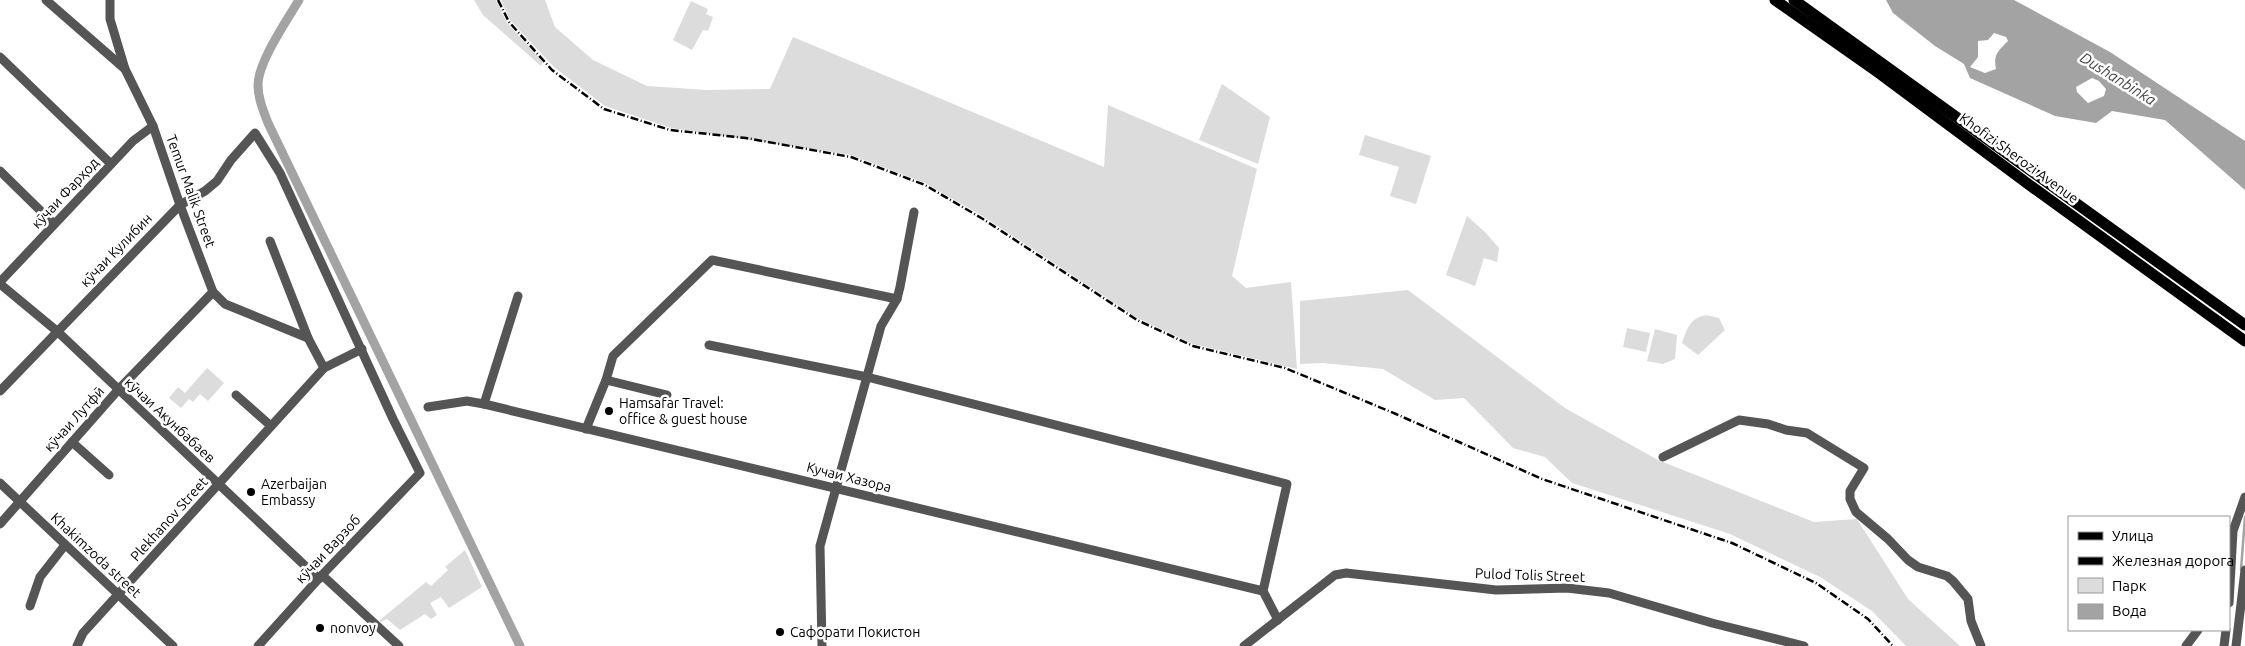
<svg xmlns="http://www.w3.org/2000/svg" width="2245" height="646" font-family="Ubuntu,sans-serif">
  <rect width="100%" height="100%" fill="#fff"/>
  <g fill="#dcdcdc">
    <path d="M474,0h22l11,23 36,39 -2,4 -58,-51z"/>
    <path d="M501,0h44l10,27 38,33 54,26 60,4 63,-1 23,-52 311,130 4,-62 149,64 -25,107 14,12 45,-6 6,87 -104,-25 -56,-26 -153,-101 -59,-34 -74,-28 -180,-27 -66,-22 -51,-39 -44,-47z"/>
    <path d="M691,1l17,8 -2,5 7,3 -5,14 -5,-1 -11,20 -19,-10z"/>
    <path d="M1222,84l48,33 -12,47 -59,-24z"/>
    <path d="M1365,135l66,21 -15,48 -26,-8 9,-29 -40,-12z"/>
    <path d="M1467,216l18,16 14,16 -2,14 -13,-4 -9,28 -29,-11z"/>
    <path d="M1408,290l157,118 93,52 156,62 43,-3 51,80 52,47h-54l-34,-35 -52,-34 -90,-43 -158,-51 -27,-26 -32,-9 -49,-50 -29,2 -52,-31 -60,-6 -23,1v-63z"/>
    <path d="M1706,315l13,3 6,12 -27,25 -16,-12c5,-14 8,-25 24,-28z"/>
    <path d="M1627,328l23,5 -4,19 -23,-5z"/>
    <path d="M1655,329l22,6 -2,24 -12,5 -16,-3z"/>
    <path d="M207,368l17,15 -16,18 -8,-7 -7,8 -4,-3 -8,9 -12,-10 9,-11 7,6z"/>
    <path d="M465,550l17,37 -33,21 -8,-11 -11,6 7,12 -6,4 -6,-5 -25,16 -13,-11 -7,3v-2l46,-38 5,4 17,-16 -3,-3z"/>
  </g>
  <path fill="#a3a3a3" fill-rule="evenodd" d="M1886,0h128l96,52 135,89v49l-80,-70 -53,-9 -16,12 -41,-7 -85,-38 -6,-14 -29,-18 -42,-33zM1994,33l12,4 2,4c-10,10 -15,14 -12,28l-11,4 -15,-6 8,-10v-16l10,-1zM2092,78l7,3 7,8 -2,7 -16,7 -11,-11 -1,-5z"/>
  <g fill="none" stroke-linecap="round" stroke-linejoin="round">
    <path stroke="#a3a3a3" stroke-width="2.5" d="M2241,570l4,-53"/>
    <path stroke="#a3a3a3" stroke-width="9" d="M299,0c-12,20 -41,62 -41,85 0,13 5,25 10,38l252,523"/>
    <g stroke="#555" stroke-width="9">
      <path d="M46,0l79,69"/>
      <path d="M110,0v19l15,50 28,57 27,79 33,87 12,12 83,34"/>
      <path d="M0,57l111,107"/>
      <path d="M0,171l54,53"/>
      <path d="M270,241l38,97 16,30"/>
      <path d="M0,282l133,-141 20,-15"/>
      <path d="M0,284l58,48 261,247"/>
      <path d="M709,345l158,32 420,107 -24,107 15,29"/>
      <path d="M606,380l61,15"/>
      <path d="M0,391l180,-186 25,-14 12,-10 14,-21 24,-27 25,40 113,246 27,54 -98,102 -64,71"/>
      <path d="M236,395l35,31"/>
      <path d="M484,404l34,-108"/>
      <path d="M428,407l39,-6 17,3 779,187"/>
      <path d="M586,429l20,-49 7,-24 99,-96 185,39"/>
      <path d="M72,442l37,33"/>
      <path d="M1663,457l76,-37 29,4 18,6 21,3 57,35 -14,23v8l6,13 32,27 20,21 10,7 29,9 6,5 15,18 3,22 10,25"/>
      <path d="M0,483l173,163"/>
      <path d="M0,524l118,-134 95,-98"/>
      <path d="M322,575l77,71"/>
      <path d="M2229,603l4,-72 12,-34"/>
      <path d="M30,606l10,-29 25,-32"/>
      <path d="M77,646l6,-13 241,-265 38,-19"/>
      <path d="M822,646l-2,-100 61,-220 16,-27 3,-12 14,-75"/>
      <path d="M1244,646l91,-71 11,-2 150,17 71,-2 42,5 103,30 92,23"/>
      <path d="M2186,646l12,-16"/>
      <path d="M2224,646l2,-16"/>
      <path d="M2236,646l9,-76"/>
    </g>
    <g stroke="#000" stroke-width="11">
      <path d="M1775,0l104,73 156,116 210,152"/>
      <path d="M1794,0l451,325"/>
    </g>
    <path stroke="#000" stroke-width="2.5" stroke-dasharray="8 2.5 1 2.5" stroke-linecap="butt" d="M498,0l11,22 43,48 52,39 66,21 76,8 105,19 74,28 58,34 154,101 56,26 92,22 111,46 146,65 190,64 84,40 52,36 25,27"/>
  </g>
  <g fill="#000" stroke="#fff" stroke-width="2">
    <circle cx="609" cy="411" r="5"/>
    <circle cx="251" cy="492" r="5"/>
    <circle cx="320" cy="628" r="5"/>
    <circle cx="780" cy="632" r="5"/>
  </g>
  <g text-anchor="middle" stroke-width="5" stroke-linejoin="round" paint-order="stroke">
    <g font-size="14" fill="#000" stroke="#fff">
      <text transform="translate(2019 158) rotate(36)" y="5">Khofizi Sherozi Avenue</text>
      <text transform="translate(191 191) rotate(70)" y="5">Temur Malik Street</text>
      <text transform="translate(65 193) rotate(-47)" y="5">кӯчаи Фарҳод</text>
      <text transform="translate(116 250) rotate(-46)" y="5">кӯчаи Кулибин</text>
      <text transform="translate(74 419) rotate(-48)" y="5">кӯчаи Лутфӣ</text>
      <text transform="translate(170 420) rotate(43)" y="5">кӯчаи Акунбабаев</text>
      <text transform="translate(849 477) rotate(14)" y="5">Кучаи Хазора</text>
      <text transform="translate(169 519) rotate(-48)" y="5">Plekhanov Street</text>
      <text transform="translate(328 549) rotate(-47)" y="5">кӯчаи Варзоб</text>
      <text transform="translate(96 555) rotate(43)" y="5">Khakimzoda street</text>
      <text transform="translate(1530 575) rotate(2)" y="5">Pulod Tolis Street</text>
    </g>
    <g font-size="14" fill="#000" stroke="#fff" text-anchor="start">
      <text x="619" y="408">Hamsafar Travel:<tspan x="619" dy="16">office &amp; guest house</tspan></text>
      <text x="261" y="489">Azerbaijan<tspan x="261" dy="16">Embassy</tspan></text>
      <text x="330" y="633">nonvoy</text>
      <text x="790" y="637">Сафорати Покистон</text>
    </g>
    <g font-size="15" font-style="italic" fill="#444" stroke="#fff">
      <text transform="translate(2118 79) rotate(32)" y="5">Dushanbinka</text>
    </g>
  </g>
  <rect x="2068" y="516" width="162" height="115" fill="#ffffff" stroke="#999999"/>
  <rect x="2078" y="532" width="25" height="8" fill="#000000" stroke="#999999"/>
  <text x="2112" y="541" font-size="15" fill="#000000">Улица</text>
  <rect x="2078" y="557" width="25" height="8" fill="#000000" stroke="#999999"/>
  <text x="2112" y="566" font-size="15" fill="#000000">Железная дорога</text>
  <rect x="2078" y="578" width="25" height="15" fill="#dcdcdc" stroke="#999999"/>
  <text x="2112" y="591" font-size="15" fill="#000000">Парк</text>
  <rect x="2078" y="604" width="25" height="15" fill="#a3a3a3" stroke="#999999"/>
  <text x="2112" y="616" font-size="15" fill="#000000">Вода</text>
</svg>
